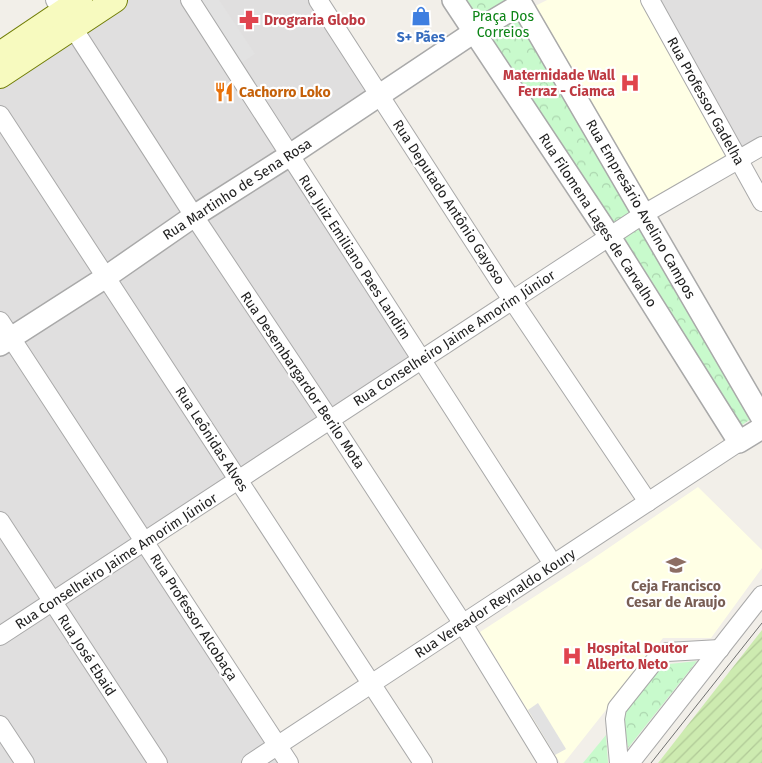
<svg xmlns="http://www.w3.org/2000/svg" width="762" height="763" font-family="'Fira Sans',sans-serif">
  <defs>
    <pattern id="park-crowns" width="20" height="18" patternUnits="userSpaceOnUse" patternTransform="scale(1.25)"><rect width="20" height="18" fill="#c8facc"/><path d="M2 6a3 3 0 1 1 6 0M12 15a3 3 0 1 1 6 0" fill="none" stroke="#acd6af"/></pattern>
    <pattern id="garden-furrows" width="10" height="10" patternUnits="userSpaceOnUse" patternTransform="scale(1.25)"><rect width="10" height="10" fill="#cdebb0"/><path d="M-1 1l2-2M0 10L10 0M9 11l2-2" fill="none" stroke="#b0c997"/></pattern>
  </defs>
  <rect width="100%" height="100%" fill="#f2efe9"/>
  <g fill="#e0dfdf">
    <path d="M115,0h203l62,95 -90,60 131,204 -277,183 145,221h-289v-687z"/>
    <path d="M650,0h112v146l-24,14z"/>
  </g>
  <g fill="#ffffe5">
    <path d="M547,0h93l86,158 -82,46 -111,-197z"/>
    <path d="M698,487l64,63v18l-51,70h-48l-99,125h-4l-80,-131 108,-70z"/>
  </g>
  <g fill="url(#park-crowns)">
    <path d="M462,0h52l240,417 -18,12z"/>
    <path d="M697,661l-69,87 -5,-34 37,-49z"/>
    <path d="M606,735l2,28h-25z"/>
  </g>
  <path fill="url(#garden-furrows)" d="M762,630v133h-104z"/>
  <g fill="#e2e2e2">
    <path d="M196,0h23l36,54 -17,11z"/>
    <path d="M538,703l28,46 -11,6 -27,-45z"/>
  </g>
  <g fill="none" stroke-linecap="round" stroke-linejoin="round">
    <defs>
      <g id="minor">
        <path d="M55,0l139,216 136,204 133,204 85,139"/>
        <path d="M190,0l363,564"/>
        <path d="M318,0l182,282 148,220"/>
        <path d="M650,0l112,202"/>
        <path d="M0,115l423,648"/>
        <path d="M0,321l289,442"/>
        <path d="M0,521l158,242"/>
        <path d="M0,636l644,-422 118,-68"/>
        <path d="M0,725l25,38"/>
        <path d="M251,763l488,-321"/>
        <path d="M619,763l-4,-44 2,-11 39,-49 11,-7 53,-3"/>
        <path d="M630,763l132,-168"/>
      </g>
      <g id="tertiary">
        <path d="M453,0l157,237 129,205 23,-14"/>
        <path d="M519,0l243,418"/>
        <path d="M0,345l106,-68 88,-61 96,-61 184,-123 47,-28"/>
      </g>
      <g id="secondary">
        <path d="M0,54l80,-54"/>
        <path d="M0,76l115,-76"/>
      </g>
    </defs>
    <use href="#minor" stroke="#a9a9a9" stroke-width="20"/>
    <use href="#tertiary" stroke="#a9a9a9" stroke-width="24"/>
    <use href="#secondary" stroke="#707d05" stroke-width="26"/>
    <use href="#minor" stroke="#fff" stroke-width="18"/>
    <use href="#tertiary" stroke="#fff" stroke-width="21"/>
    <use href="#secondary" stroke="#f7fabf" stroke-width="24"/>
    <path stroke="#707070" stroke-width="1" d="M651,763l111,-140"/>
  </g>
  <defs>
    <symbol id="shop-bare" viewBox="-9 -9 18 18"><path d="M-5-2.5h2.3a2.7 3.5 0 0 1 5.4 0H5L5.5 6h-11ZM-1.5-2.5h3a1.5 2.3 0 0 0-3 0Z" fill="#3f7fe0" stroke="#fff" stroke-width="2.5" paint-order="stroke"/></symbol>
    <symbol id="pharmacy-bare" viewBox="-9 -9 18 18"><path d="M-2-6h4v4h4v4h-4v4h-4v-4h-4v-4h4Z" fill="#e0444e" stroke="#fff" stroke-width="2.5" paint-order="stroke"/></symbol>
    <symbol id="hospital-bare" viewBox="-9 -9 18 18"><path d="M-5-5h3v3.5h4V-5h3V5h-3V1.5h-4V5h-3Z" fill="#e0444e" stroke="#fff" stroke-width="2.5" paint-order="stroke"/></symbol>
    <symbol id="restaurant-bare" viewBox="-9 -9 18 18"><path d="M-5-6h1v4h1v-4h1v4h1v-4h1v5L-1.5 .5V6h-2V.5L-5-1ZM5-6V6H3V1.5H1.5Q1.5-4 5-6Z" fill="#e8710a" stroke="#fff" stroke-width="2.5" paint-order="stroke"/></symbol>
    <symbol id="school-bare" viewBox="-9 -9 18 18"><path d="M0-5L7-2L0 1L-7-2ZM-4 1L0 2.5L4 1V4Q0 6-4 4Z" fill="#8d6e63" stroke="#fff" stroke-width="2.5" paint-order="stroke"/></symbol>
  </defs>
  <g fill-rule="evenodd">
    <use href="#shop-bare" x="407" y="2" width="28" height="28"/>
    <use href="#pharmacy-bare" x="235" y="6" width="28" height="28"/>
    <use href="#hospital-bare" x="616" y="69" width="28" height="28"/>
    <use href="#restaurant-bare" x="210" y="78" width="28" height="28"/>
    <use href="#school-bare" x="662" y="551" width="28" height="28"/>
    <use href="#hospital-bare" x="558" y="642" width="28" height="28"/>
  </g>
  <g text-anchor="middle" stroke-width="4.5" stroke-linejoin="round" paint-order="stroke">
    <g font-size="14" fill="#0c8416" stroke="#fff">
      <text x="503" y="21">Praça Dos<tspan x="503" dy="16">Correios</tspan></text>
    </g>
    <g font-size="14" font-weight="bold" fill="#be3a42" stroke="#fff" text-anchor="start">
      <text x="264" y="25">Drograria Globo</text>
      <text x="615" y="80" text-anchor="end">Maternidade Wall<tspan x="615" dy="16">Ferraz - Ciamca</tspan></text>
      <text x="587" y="653">Hospital Doutor<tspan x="587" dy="16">Alberto Neto</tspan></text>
    </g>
    <g font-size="14" font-weight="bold" fill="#366cbe" stroke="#fff">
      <text x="421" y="42">S+ Pães</text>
    </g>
    <g font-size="14" font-weight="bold" fill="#c56008" stroke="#fff" text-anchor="start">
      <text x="239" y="97">Cachorro Loko</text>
    </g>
    <g font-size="14" fill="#222" stroke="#fff">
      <text transform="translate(706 101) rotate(61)" y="5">Rua Professor Gadelha</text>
      <text transform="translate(237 189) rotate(-33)" y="5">Rua Martinho de Sena Rosa</text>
      <text transform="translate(449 202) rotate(57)" y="5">Rua Deputado Antônio Gayoso</text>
      <text transform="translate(641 209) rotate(60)" y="5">Rua Empresário Avelino Campos</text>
      <text transform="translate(598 220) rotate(57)" y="5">Rua Filomena Lages de Carvalho</text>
      <text transform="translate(355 257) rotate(57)" y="5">Rua Juiz Emiliano Paes Landim</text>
      <text transform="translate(454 338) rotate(-33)" y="5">Rua Conselheiro Jaime Amorim Júnior</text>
      <text transform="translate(303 380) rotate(56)" y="5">Rua Desembargardor Berilo Mota</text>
      <text transform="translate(212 439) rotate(57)" y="5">Rua Leônidas Alves</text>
      <text transform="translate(116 561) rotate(-33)" y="5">Rua Conselheiro Jaime Amorim Júnior</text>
      <text transform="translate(495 603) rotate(-33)" y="5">Rua Vereador Reynaldo Koury</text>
      <text transform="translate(194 617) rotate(57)" y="5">Rua Professor Alcobaça</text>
      <text transform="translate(87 655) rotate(57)" y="5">Rua José Ebaid</text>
    </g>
    <g font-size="14" font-weight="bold" fill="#785e54" stroke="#fff">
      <text x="676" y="591">Ceja Francisco<tspan x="676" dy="16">Cesar de Araujo</tspan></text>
    </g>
  </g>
</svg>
